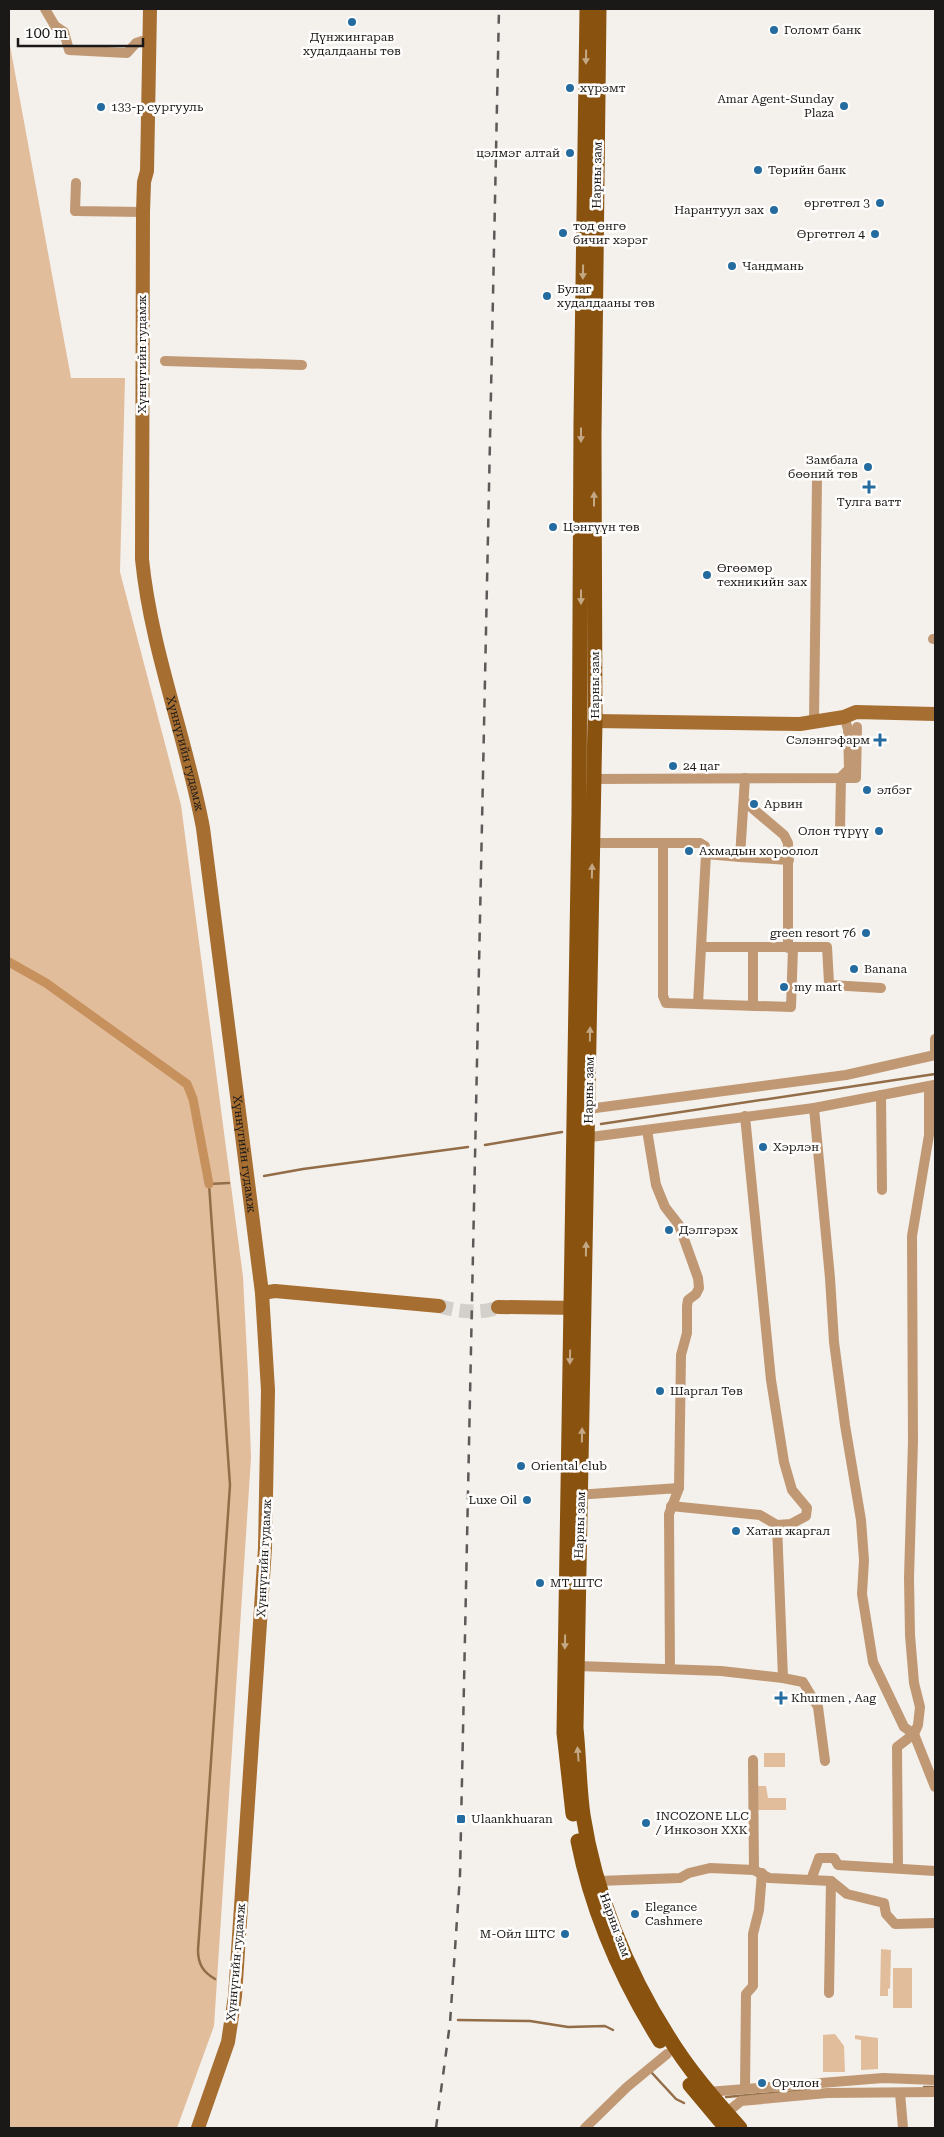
<svg xmlns="http://www.w3.org/2000/svg" width="944" height="2137" font-family="'Roboto Serif',serif">
  <rect width="100%" height="100%" fill="#f4f0ec"/>
  <g fill="#e2bd9b">
    <path d="M9,40l62,338h54l-5,194 61,233 62,472 5,97 3,84 -37,568 -37,102h-168z"/>
    <rect x="764" y="1753" width="21" height="14"/>
    <path d="M757,1786h9l2,12h18v12h-30z"/>
    <path d="M881,1949l10,1 -1,38 -2,1v7h-8z"/>
    <rect x="893" y="1968" width="19" height="40"/>
    <path d="M835,2034l9,12 1,26h-22v-37z"/>
    <path d="M855,2035l23,3v31l-17,1v-30l-6,-1z"/>
  </g>
  <g fill="none" stroke-linecap="round" stroke-linejoin="round">
    <g stroke="#936d48" stroke-width="2.5">
      <path d="M601,1124l334,-50"/>
      <path d="M485,1145l77,-13"/>
      <path d="M264,1176l39,-7 165,-22"/>
      <path d="M215,1979c-12,-7 -17,-15 -17,-29l32,-465 -21,-301 20,-1"/>
      <path d="M458,2020l72,1 38,6 37,-1 8,4"/>
      <path d="M652,2073l24,26 8,4"/>
      <path d="M924,2087h11"/>
      <path d="M726,2097l83,-7"/>
    </g>
    <path stroke="#c6915d" stroke-width="9" d="M9,962l37,21 141,101 6,15 16,85"/>
    <path stroke="#d3d0cc" stroke-width="14" stroke-dasharray="14 7" stroke-linecap="butt" d="M439,1306c17,5 42,9 59,1"/>
    <g stroke="#c09974" stroke-width="10">
      <path d="M45,9l10,17 9,6 5,18 58,3 9,-10 6,-2"/>
      <path d="M76,183l-1,28 68,1"/>
      <path d="M165,361l137,4"/>
      <path d="M933,639h2"/>
      <path d="M814,721l3,-241"/>
      <path d="M594,779l262,-1 1,-51"/>
      <path d="M745,802l39,33 4,8v105"/>
      <path d="M840,830l1,-53 8,-8 -1,-40 -4,-12"/>
      <path d="M593,843h107l5,3 1,8 34,3 5,-79"/>
      <path d="M663,844v152l3,7 125,4 2,-59"/>
      <path d="M740,857l49,3"/>
      <path d="M702,947h125l2,36 2,2 50,3"/>
      <path d="M753,948v58"/>
      <path d="M698,1004l8,-150"/>
      <path d="M935,1055v-16"/>
      <path d="M881,1095l1,95"/>
      <path d="M814,1108l16,170 4,64 11,83 16,95 3,40 -2,34 11,68 31,65 10,7 21,53"/>
      <path d="M588,1109l258,-34 89,-20"/>
      <path d="M647,1130l9,55 9,22 14,18 19,53 1,10 -3,6 -8,6 -1,6v27l-6,22 -2,133"/>
      <path d="M583,1138l231,-30 120,-23"/>
      <path d="M576,1495l103,-7 -10,26 1,155"/>
      <path d="M671,1506l89,9 17,10 14,-1 15,-8 1,-8 -15,-18 -8,-28 -13,-82 -26,-264"/>
      <path d="M777,1525l6,153"/>
      <path d="M578,1666l143,5 62,7 20,4 15,25 7,54"/>
      <path d="M753,1760l1,110"/>
      <path d="M898,1867l-1,-120 17,-13 4,-9 2,-18 -6,-24 -4,-48 -1,-57 4,-137 -1,-205 17,-101v-49"/>
      <path d="M811,1880l8,-22h15l4,7 97,6"/>
      <path d="M599,1881l81,-3 9,-5 21,-5 44,2 15,8 62,3 16,13 37,9 2,11 9,10 40,-1"/>
      <path d="M829,1993l2,-112"/>
      <path d="M745,2089l1,-95 7,-8v-52l6,-24 3,-37"/>
      <path d="M708,2092l175,-14 52,2"/>
      <path d="M900,2093l3,35"/>
      <path d="M726,2113l15,-12 86,-8 108,-1"/>
      <path d="M585,2128l42,-41 40,-33"/>
    </g>
    <g stroke="#a66e31" stroke-width="14">
      <path id="s1" d="M150,9l-3,162 -3,11 -1,30 -1,347c9,91 44,178 61,269l59,465 6,97 -3,158 -30,448 -7,46 -30,86"/>
      <path d="M595,721l205,3 44,-7 12,-5 79,2"/>
      <path d="M262,1293l13,-2 164,15"/>
      <path d="M498,1307l83,1"/>
    </g>
    <g stroke="#89520f" stroke-width="15">
      <path d="M599,9l-5,427 1,285 -19,1007c3,29 3,58 7,87 12,77 43,155 85,221 20,33 46,63 72,92"/>
      <path d="M573,1814l-9,-81 15,-919 2,-392 6,-413"/>
      <path d="M578,1841c14,71 44,139 82,200"/>
      <path d="M690,2085l36,43"/>
    </g>
    <path stroke="#5c5958" stroke-width="2.5" stroke-dasharray="9 9" stroke-linecap="butt" d="M436,2128l14,-105 10,-148 39,-1866"/>
  </g>
  <defs><path id="oneway-solid" d="M-6-.8H1V-3.2L6.5 0L1 3.2V.8H-6Z" transform="scale(1.25)"/></defs>
  <g fill="#c4a886">
    <use href="#oneway-solid" transform="translate(586 57) rotate(91)"/>
    <use href="#oneway-solid" transform="translate(583 272) rotate(91)"/>
    <use href="#oneway-solid" transform="translate(581 435) rotate(90)"/>
    <use href="#oneway-solid" transform="translate(594 499) rotate(-90)"/>
    <use href="#oneway-solid" transform="translate(581 597) rotate(90)"/>
    <use href="#oneway-solid" transform="translate(592 871) rotate(-89)"/>
    <use href="#oneway-solid" transform="translate(590 1034) rotate(-89)"/>
    <use href="#oneway-solid" transform="translate(586 1249) rotate(-89)"/>
    <use href="#oneway-solid" transform="translate(570 1357) rotate(91)"/>
    <use href="#oneway-solid" transform="translate(582 1435) rotate(-89)"/>
    <use href="#oneway-solid" transform="translate(565 1642) rotate(91)"/>
    <use href="#oneway-solid" transform="translate(578 1754) rotate(-95)"/>
  </g>
  <g fill="#246b9f" stroke="#fffefd" stroke-width="2">
    <circle cx="352" cy="22" r="5"/>
    <circle cx="774" cy="30" r="5"/>
    <circle cx="570" cy="88" r="5"/>
    <circle cx="844" cy="106" r="5"/>
    <circle cx="101" cy="107" r="5"/>
    <circle cx="570" cy="153" r="5"/>
    <circle cx="758" cy="170" r="5"/>
    <circle cx="880" cy="203" r="5"/>
    <circle cx="774" cy="210" r="5"/>
    <circle cx="563" cy="233" r="5"/>
    <circle cx="875" cy="234" r="5"/>
    <circle cx="732" cy="266" r="5"/>
    <circle cx="547" cy="296" r="5"/>
    <circle cx="868" cy="467" r="5"/>
    <path d="M866.5 479.5h5v5h5v5h-5v5h-5v-5h-5v-5h5z"/>
    <circle cx="553" cy="527" r="5"/>
    <circle cx="707" cy="575" r="5"/>
    <path d="M877.5 732.5h5v5h5v5h-5v5h-5v-5h-5v-5h5z"/>
    <circle cx="673" cy="766" r="5"/>
    <circle cx="867" cy="790" r="5"/>
    <circle cx="754" cy="804" r="5"/>
    <circle cx="879" cy="831" r="5"/>
    <circle cx="689" cy="851" r="5"/>
    <circle cx="866" cy="933" r="5"/>
    <circle cx="854" cy="969" r="5"/>
    <circle cx="784" cy="987" r="5"/>
    <circle cx="763" cy="1147" r="5"/>
    <circle cx="669" cy="1230" r="5"/>
    <circle cx="660" cy="1391" r="5"/>
    <circle cx="521" cy="1466" r="5"/>
    <circle cx="527" cy="1500" r="5"/>
    <circle cx="736" cy="1531" r="5"/>
    <circle cx="540" cy="1583" r="5"/>
    <path d="M778.5 1690.5h5v5h5v5h-5v5h-5v-5h-5v-5h5z"/>
    <rect x="456" y="1814" width="10" height="10" rx="2.5"/>
    <circle cx="646" cy="1823" r="5"/>
    <circle cx="635" cy="1914" r="5"/>
    <circle cx="565" cy="1934" r="5"/>
    <circle cx="762" cy="2083" r="5"/>
  </g>
  <g text-anchor="middle" stroke-width="5" stroke-linejoin="round" paint-order="stroke">
    <g font-size="12" fill="#1b1918" stroke="#fffefd" text-anchor="start">
      <text x="784" y="34">Голомт банк</text>
      <text x="352" y="41" text-anchor="middle">Дүнжингарав<tspan x="352" dy="14">худалдааны төв</tspan></text>
      <text x="580" y="92">хүрэмт</text>
      <text x="834" y="103" text-anchor="end">Amar Agent-Sunday<tspan x="834" dy="14">Plaza</tspan></text>
      <text x="111" y="111">133-р сургууль</text>
      <text x="560" y="157" text-anchor="end">цэлмэг алтай</text>
      <text x="768" y="174">Төрийн банк</text>
      <text x="870" y="207" text-anchor="end">өргөтгөл 3</text>
      <text x="764" y="214" text-anchor="end">Нарантуул зах</text>
      <text x="573" y="230">тод өнгө<tspan x="573" dy="14">бичиг хэрэг</tspan></text>
      <text x="865" y="238" text-anchor="end">Өргөтгөл 4</text>
      <text x="742" y="270">Чандмань</text>
      <text x="557" y="293">Булаг<tspan x="557" dy="14">худалдааны төв</tspan></text>
      <text x="858" y="464" text-anchor="end">Замбала<tspan x="858" dy="14">бөөний төв</tspan></text>
      <text x="869" y="506" text-anchor="middle">Тулга ватт</text>
      <text x="563" y="531">Цэнгүүн төв</text>
      <text x="717" y="572">Өгөөмөр<tspan x="717" dy="14">техникийн зах</tspan></text>
      <text x="870" y="744" text-anchor="end">Сэлэнгэфарм</text>
      <text x="683" y="770">24 цаг</text>
      <text x="877" y="794">элбэг</text>
      <text x="764" y="808">Арвин</text>
      <text x="869" y="835" text-anchor="end">Олон түрүү</text>
      <text x="699" y="855">Ахмадын хороолол</text>
      <text x="856" y="937" text-anchor="end">green resort 76</text>
      <text x="864" y="973">Banana</text>
      <text x="794" y="991">my mart</text>
      <text x="773" y="1151">Хэрлэн</text>
      <text x="679" y="1234">Дэлгэрэх</text>
      <text x="670" y="1395">Шаргал Төв</text>
      <text x="531" y="1470">Oriental club</text>
      <text x="517" y="1504" text-anchor="end">Luxe Oil</text>
      <text x="746" y="1535">Хатан жаргал</text>
      <text x="550" y="1587">МТ ШТС</text>
      <text x="791" y="1702">Khurmen , Aag</text>
      <text x="656" y="1820">INCOZONE LLC<tspan x="656" dy="14">/ Инкозон ХХК</tspan></text>
      <text x="471" y="1823">Ulaankhuaran</text>
      <text x="645" y="1911">Elegance<tspan x="645" dy="14">Cashmere</tspan></text>
      <text x="555" y="1938" text-anchor="end">M-Ойл ШТС</text>
      <text x="772" y="2087">Орчлон</text>
    </g>
    <g font-size="12" fill="#1b1918" stroke="#fffefd">
      <text transform="translate(597 175) rotate(-89)" y="4">Нарны зам</text>
      <text transform="translate(142 354) rotate(-90)" y="4">Хүннүгийн гудамж</text>
      <text transform="translate(595 685) rotate(-90)" y="4">Нарны зам</text>
      <text dy="4" stroke="none"><textPath href="#s1" startOffset="750">Хүннүгийн гудамж</textPath></text>
      <text transform="translate(589 1090) rotate(-89)" y="4">Нарны зам</text>
      <text dy="4" stroke="none"><textPath href="#s1" startOffset="1155">Хүннүгийн гудамж</textPath></text>
      <text transform="translate(580 1525) rotate(-88)" y="4">Нарны зам</text>
      <text transform="translate(264 1558) rotate(-87)" y="4">Хүннүгийн гудамж</text>
      <text transform="translate(615 1925) rotate(70)" y="4">Нарны зам</text>
      <text transform="translate(236 1962) rotate(-85)" y="4">Хүннүгийн гудамж</text>
    </g>
  </g>
  <rect width="944" height="2137" fill="none" stroke="#1b1918" stroke-width="20"/>
  <path d="M18 38v8h125v-8" fill="none" stroke="#1b1918" stroke-width="2.5"/>
  <text x="25" y="38" font-size="15" fill="#1b1918" stroke="#fffefd" stroke-width="4" paint-order="stroke">100 m</text>
</svg>
